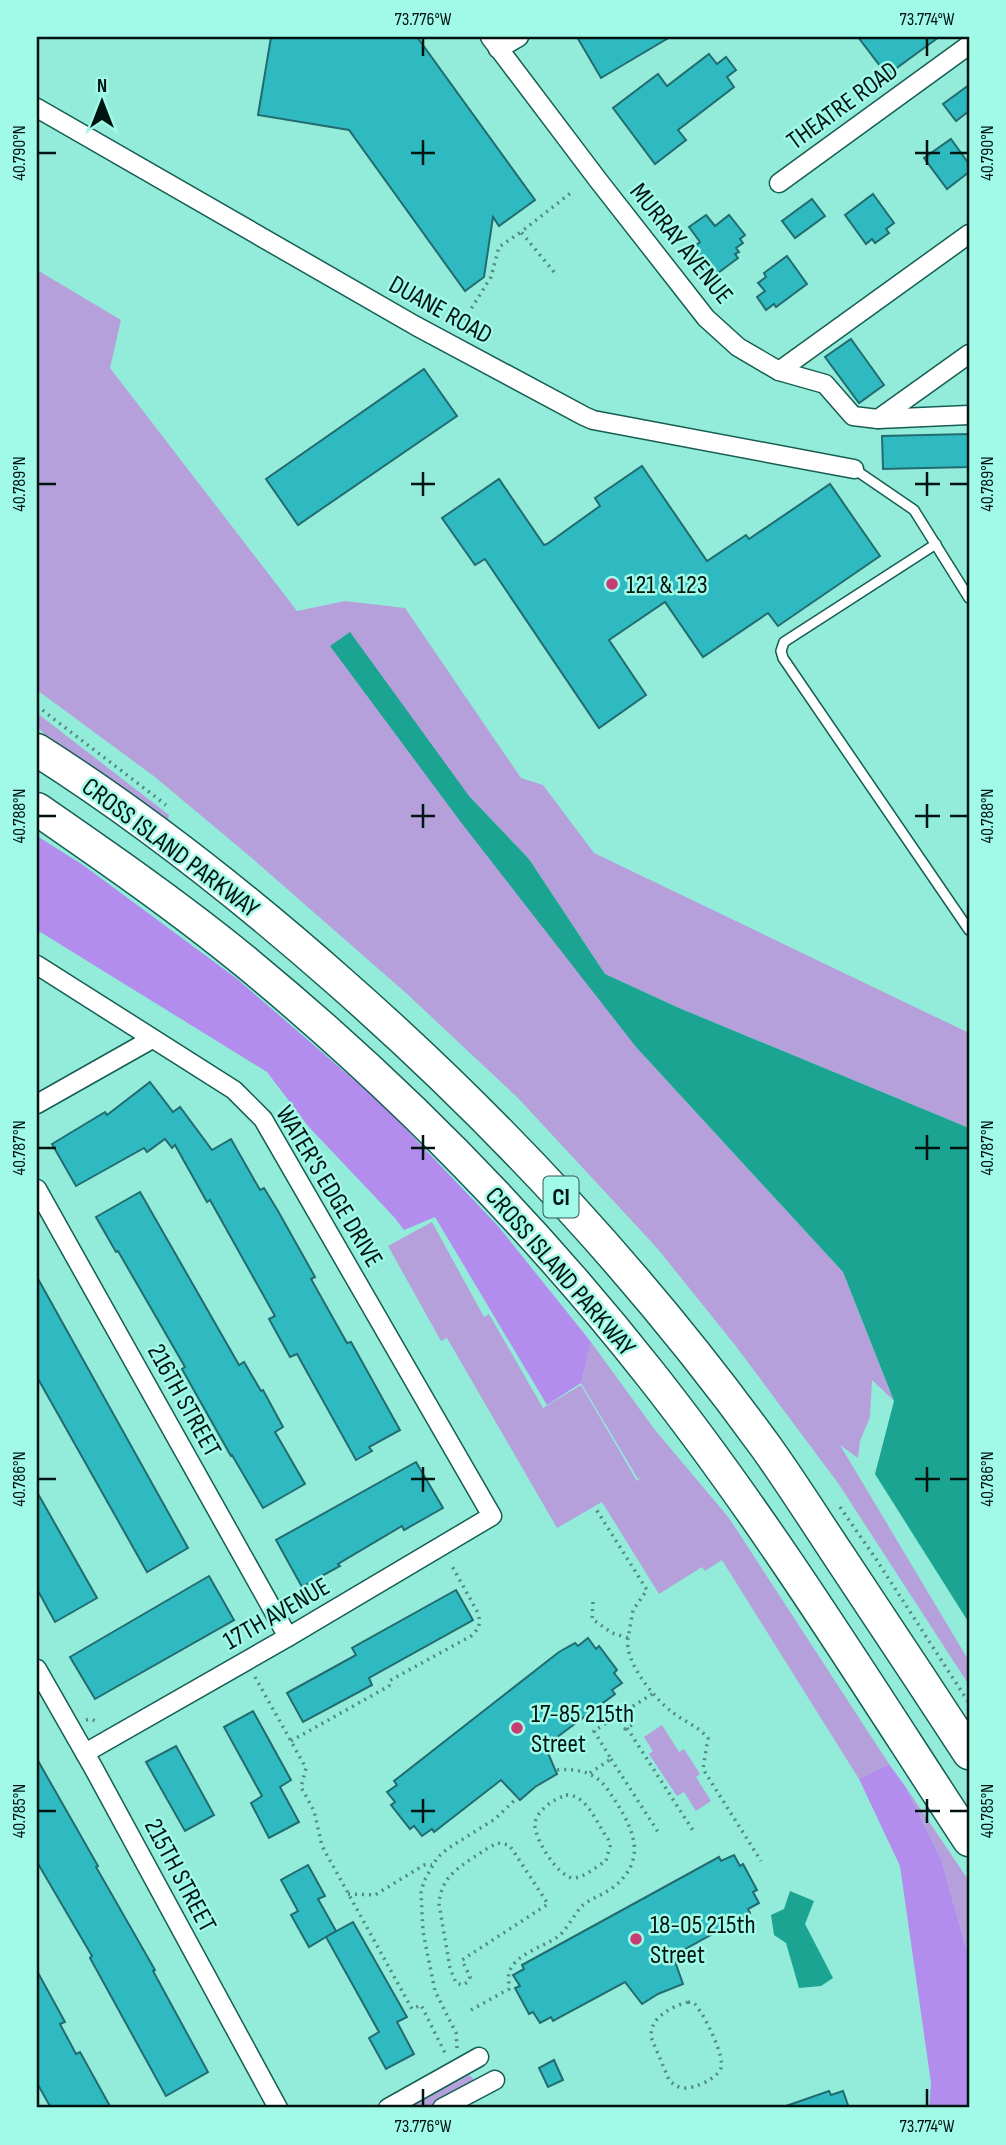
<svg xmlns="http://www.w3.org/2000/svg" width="1006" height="2145" font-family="'Sofia Sans Condensed',sans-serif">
  <rect width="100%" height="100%" fill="#93ebda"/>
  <g fill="#b5a0dc">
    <path d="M37,270l84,50 -11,48 187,243 48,-10 60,7 116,170 22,7 51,68 375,180v95l-290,-120 -74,-34 -76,-115 -60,-63 167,251 207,225 51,129 -22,-21 -2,37 -10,24 -2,17 -18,-13 129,216v24l-131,-202 -103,-138 -78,-97 -139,-150 -112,-105 -153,-134 -98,-82 -118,-87z"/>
    <path d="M37,713l132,102 -2,9 -112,-78 -18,-20z"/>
    <path d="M432,1222l52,95 5,-3 54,94 38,-23 56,96 5,-4 -4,2 -57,-96 10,-41 64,88 74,88 160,246 -30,15 -137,-219 -17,11 -3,-4 -43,27 -57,-92 -45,26 -110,-190 -6,3 -53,-95z"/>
    <path d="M662,1725l17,27 5,-3 16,25 -4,3 15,24 -15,10 -12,-19 -7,4 -28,-42 4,-3 -9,-14z"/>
    <path d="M905,1786l64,95v71l-3,-4 -25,-89z"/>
    <path d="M469,2075l5,4 -2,4 -46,25h-19z"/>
  </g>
  <g fill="#b28dee">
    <path d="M37,836l46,29 153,113 146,126 116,122 93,116 -10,41 -34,22 -112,-188 -31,13 -10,-13 -86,-91 -41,-54 -230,-142z"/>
    <path d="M889,1764l16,22 36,73 25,89 3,4v156h-40l2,-25 -31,-217 -41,-87z"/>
  </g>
  <g fill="#1aa491">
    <path d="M350,632l119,164 60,63 76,115 74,34 290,120v495l-94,-149 19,-73 -51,-129 -207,-225 -176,-226 -130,-175z"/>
    <path d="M790,1891l24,10 -9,23 28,54 -12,8 -22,2 -13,-45 -12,-8 -3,-20 13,-6z"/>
  </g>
  <g fill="#2fbac1" stroke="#226c70" stroke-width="2">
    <path d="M271,37h146l118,163 -36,26 -6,-9 -9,60 -19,14 -116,-161 -91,-15z"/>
    <path d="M577,37h93l-69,41z"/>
    <path d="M858,37h81l-52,38z"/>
    <path d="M709,54l8,10 9,-7 10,13 -9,7 7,10 -56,43 8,10 -31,24 -42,-56 45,-34 9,12z"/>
    <path d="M969,85v26l-13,10 -13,-17z"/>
    <path d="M951,139l18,25v8l-22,17 -23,-31z"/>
    <path d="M873,194l21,29 -8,6 3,4 -14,10 -3,-4 -6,5 -21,-29z"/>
    <path d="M812,199l13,17 -30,22 -13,-17z"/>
    <path d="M706,215l9,11 14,-11 16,20 -5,4 3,4 -7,5 3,4 -4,2 3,4 -24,18 -6,-7 -5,4 -16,-21 13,-10 -11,-15z"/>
    <path d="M787,256l20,28 -31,23 -2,-3 -8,6 -9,-13 8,-6 -7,-8 8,-6 -2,-4z"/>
    <path d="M851,339l33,46 -25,18 -34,-46z"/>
    <path d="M424,369l33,47 -159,109 -32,-46z"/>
    <path d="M969,434v33l-86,2 -1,-33z"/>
    <path d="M642,466l65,95 39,-26 3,4 81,-55 50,72 -102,70 -10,-13 -65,44 -38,-55 -56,38 37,55 -47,33 -114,-169 -10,6 -33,-47 57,-39 45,66 3,-1 53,-38 -5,-8z"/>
    <path d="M150,1082l23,30 7,-5 32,43 19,-11 29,51 4,-2 14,23 37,66 -4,2 36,64 4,-1 49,88 -31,17 3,4 -16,9 -59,-106 -7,3 -21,-38 6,-3 -65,-116 -3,2 -32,-57 -3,3 -7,-9 -18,13 -3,-4 -68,38 -24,-42 53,-32 2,3z"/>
    <path d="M140,1192l99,173 5,-3 17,29 2,-1 20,37 -8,5 30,52 -42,24 -31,-53 -1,1 -49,-87 3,-2 -67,-116 -2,1 -20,-35z"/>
    <path d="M37,1277l151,271 -41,24 -110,-195z"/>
    <path d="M416,1462l27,46 -39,22 -2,-4 -64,38 2,2 -38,21 -26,-47z"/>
    <path d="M37,1492l60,106 -42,24 -18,-33z"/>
    <path d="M209,1576l25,44 -139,79 -25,-42z"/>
    <path d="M456,1590l17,30 -104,58 3,7 -69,37 -16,-29 69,-38 -4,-7z"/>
    <path d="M588,1638l8,11 3,-3 18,24 -3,3 8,10 -10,7 3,4 -70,52 12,28 -22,13 -15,13 -19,-20 -67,52 -2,-3 -10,7 -8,-10 -4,3 -19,-24 4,-3 -8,-10 10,-7 -3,-4 165,-129 16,-9 3,3z"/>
    <path d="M253,1711l38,69 -11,7 19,35 -30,16 -18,-35 11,-7 -38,-69z"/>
    <path d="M176,1746l38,69 -29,16 -39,-69z"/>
    <path d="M37,1759l61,107 -2,1 59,103 -2,1 55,101 -42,24 -76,-138 2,-2 -55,-94z"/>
    <path d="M734,1855l6,11 3,-2 14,26 -4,2 6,11 -11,6 2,4 -77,43 10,28 -25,10 -16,10 -17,-22 -72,39 -2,-4 -11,6 -7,-11 -4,2 -14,-26 5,-2 -7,-11 11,-6 -2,-4 197,-108 2,4z"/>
    <path d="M308,1865l17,31 -7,3 18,32 -27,16 -18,-32 7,-4 -17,-31z"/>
    <path d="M353,1922l54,95 -10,5 17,32 -28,15 -17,-31 10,-6 -53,-95z"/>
    <path d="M37,1971l28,51 -5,2 16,30 4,-2 31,56h-60l-14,-25z"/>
    <path d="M554,2060l9,20 -15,7 -9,-19z"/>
    <path d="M829,2091l2,4 12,-4 6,17h-63v-2z"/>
  </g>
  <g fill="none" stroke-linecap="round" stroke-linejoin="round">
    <defs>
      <g id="service">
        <path d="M854,469l60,41 55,88"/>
        <path d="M936,544l-152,98 -3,9 2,7 186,272"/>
      </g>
      <g id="minor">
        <path d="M490,37l108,143 108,138 32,29 41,24 46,13 28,32 25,3 91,-4"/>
        <path d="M498,49l21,-12"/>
        <path d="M37,108l379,218 168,90 9,4 261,49"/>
        <path d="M779,183l190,-138"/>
        <path d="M779,371l190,-137"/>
        <path d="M878,419l91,-65"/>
        <path d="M37,965l197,125 29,29 229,397 -204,121 -203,116"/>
        <path d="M37,1104l115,-65"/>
        <path d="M37,1189l251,448"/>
        <path d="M37,1669l57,100 184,339"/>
        <path d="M388,2108l91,-51"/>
        <path d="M442,2108l53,-28"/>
      </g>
      <g id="motorway">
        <path d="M37,750c107,68 208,148 303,232 158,139 302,294 426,465 25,35 49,73 73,109 44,66 87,131 130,197"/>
        <path d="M37,809c71,49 143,99 210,154 148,122 285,261 404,412 116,147 215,308 318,465"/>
      </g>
    </defs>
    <use href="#service" stroke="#165e53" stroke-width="12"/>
    <use href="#minor" stroke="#165e53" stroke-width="21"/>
    <use href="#motorway" stroke="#165e53" stroke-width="35"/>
    <g stroke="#518a7f" stroke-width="3.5" stroke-dasharray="2 5" stroke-linecap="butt">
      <path d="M554,272l-33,-40 51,-40"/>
      <path d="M464,320l27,-43 8,-30 22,-15"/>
      <path d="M37,706l129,99"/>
      <path d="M840,1507l34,49 95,147"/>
      <path d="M593,1602l-1,17 20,14 16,5 5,-28 14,-20 -51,-81"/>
      <path d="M256,1631l-1,-5 3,-3"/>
      <path d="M628,1638c-4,24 26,60 44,74 11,9 26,14 36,26l-5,31 58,92"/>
      <path d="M255,1677l51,91 -5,19 13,24 8,35 90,163 9,-4 25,50"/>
      <path d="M86,1720l4,-1 6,2"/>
      <path d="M627,1728l67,104"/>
      <path d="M291,1741l98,-55v-5l82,-45c8,-7 10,-12 7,-23l-26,-47"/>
      <path d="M611,1759l49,76"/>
      <path d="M590,1773l21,-14 -17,-28 22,-14 9,12 7,-4 -8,-13 28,-18"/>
      <path d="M566,1795c21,-1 31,29 42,44l2,7 -4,15c-9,5 -22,17 -33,17 -15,-1 -40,-41 -38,-55 2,-13 19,-24 31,-28z"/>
      <path d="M498,1843l11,2 3,4 36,55 -86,56 8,17 -2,5 -6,3 -6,-2 -6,-15 -11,-64c2,-25 16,-34 35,-47 8,-5 16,-11 24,-14z"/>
      <path d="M348,1894l27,1 49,-30h8"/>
      <path d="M688,2002c5,1 6,0 9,5 8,9 28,50 24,61 -4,11 -27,21 -38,20 -6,-1 -10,-4 -14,-8l-18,-43c-1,-20 20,-30 37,-35z"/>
      <path d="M471,2010l38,-21c0,-5 -1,-12 0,-16 5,-18 33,-26 47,-35 11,-7 17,-23 27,-33 10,-8 23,-11 33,-20 35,-30 13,-64 -8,-95 -12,-18 -31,-22 -52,-20"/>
      <path d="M457,2048l-1,-15 -21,-42 -12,-59 -2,-39 3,-12 13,-23 10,-9 48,-30 23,-22"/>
    </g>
    <use href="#service" stroke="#fff" stroke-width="9"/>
    <use href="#minor" stroke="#fff" stroke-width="18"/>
    <use href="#motorway" stroke="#fff" stroke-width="32"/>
  </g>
  <path fill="none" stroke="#001511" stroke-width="2.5" d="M423,38v18M927,38v18M423,140v25M927,140v25M38,153h18M411,153h24M915,153h25M950,153h18M423,472v24M927,472v24M38,484h18M411,484h24M915,484h25M950,484h18M423,804v24M927,804v24M38,816h18M411,816h24M915,816h25M950,816h18M423,1135v25M927,1135v25M38,1148h18M411,1148h24M915,1148h25M950,1148h18M423,1467v25M927,1467v25M38,1479h18M411,1479h24M915,1479h25M950,1479h18M423,1799v24M927,1799v24M38,1811h18M411,1811h24M915,1811h25M950,1811h18M423,2089v17M927,2089v17"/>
  <g fill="#c73c73" stroke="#a1f9e7" stroke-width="2.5">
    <circle cx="612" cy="584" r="7"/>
    <circle cx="517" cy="1728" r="7"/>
    <circle cx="636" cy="1939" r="7"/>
  </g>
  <g text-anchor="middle" stroke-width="5" stroke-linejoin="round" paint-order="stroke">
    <rect fill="#a1f9e7" stroke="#305951" stroke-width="2" x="543.5" y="1176.5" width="35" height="41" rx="5"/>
    <g font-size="24" font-weight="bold" fill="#001511">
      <text x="561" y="1205">CI</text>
    </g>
    <g font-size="26" fill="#001511" stroke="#a1f9e7">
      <text transform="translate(842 105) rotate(-36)" y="9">THEATRE ROAD</text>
      <text transform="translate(682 243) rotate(51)" y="9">MURRAY AVENUE</text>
      <text transform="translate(441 309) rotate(29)" y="9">DUANE ROAD</text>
      <text transform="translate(171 847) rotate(37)" y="9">CROSS ISLAND PARKWAY</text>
      <text transform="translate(330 1186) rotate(59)" y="9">WATER'S EDGE DRIVE</text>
      <text transform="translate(561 1271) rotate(49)" y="9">CROSS ISLAND PARKWAY</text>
      <text transform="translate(185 1400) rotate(61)" y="9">216TH STREET</text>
      <text transform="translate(276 1613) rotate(-30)" y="9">17TH AVENUE</text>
      <text transform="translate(181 1875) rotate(62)" y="9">215TH STREET</text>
    </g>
    <g font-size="26" fill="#001511" stroke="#a1f9e7" text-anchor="start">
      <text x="626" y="593">121 &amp; 123</text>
      <text x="531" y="1722">17-85 215th<tspan x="531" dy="30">Street</tspan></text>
      <text x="650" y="1933">18-05 215th<tspan x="650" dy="30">Street</tspan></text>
    </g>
  </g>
  <rect width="1006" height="2145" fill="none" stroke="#a1f9e7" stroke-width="77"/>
  <g transform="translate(102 102)" stroke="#a1f9e7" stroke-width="5" paint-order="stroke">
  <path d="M0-5L12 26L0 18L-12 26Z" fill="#001511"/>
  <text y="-10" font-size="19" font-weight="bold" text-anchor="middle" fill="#001511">N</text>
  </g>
  <rect x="38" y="38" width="930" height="2068" fill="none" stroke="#001511" stroke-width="2.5"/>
  <g font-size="18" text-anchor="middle" fill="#001511">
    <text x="423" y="25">73.776°W</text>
    <text x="927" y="25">73.774°W</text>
    <text transform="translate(19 153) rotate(-90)" y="6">40.790°N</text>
    <text transform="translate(987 153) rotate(-90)" y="6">40.790°N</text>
    <text transform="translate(19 484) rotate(-90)" y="6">40.789°N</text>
    <text transform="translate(987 484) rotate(-90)" y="6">40.789°N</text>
    <text transform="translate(19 816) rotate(-90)" y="6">40.788°N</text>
    <text transform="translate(987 816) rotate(-90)" y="6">40.788°N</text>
    <text transform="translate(19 1148) rotate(-90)" y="6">40.787°N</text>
    <text transform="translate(987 1148) rotate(-90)" y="6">40.787°N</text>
    <text transform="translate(19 1479) rotate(-90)" y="6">40.786°N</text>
    <text transform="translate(987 1479) rotate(-90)" y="6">40.786°N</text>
    <text transform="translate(19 1811) rotate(-90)" y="6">40.785°N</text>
    <text transform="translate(987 1811) rotate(-90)" y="6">40.785°N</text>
    <text x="423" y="2132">73.776°W</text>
    <text x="927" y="2132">73.774°W</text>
  </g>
</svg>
